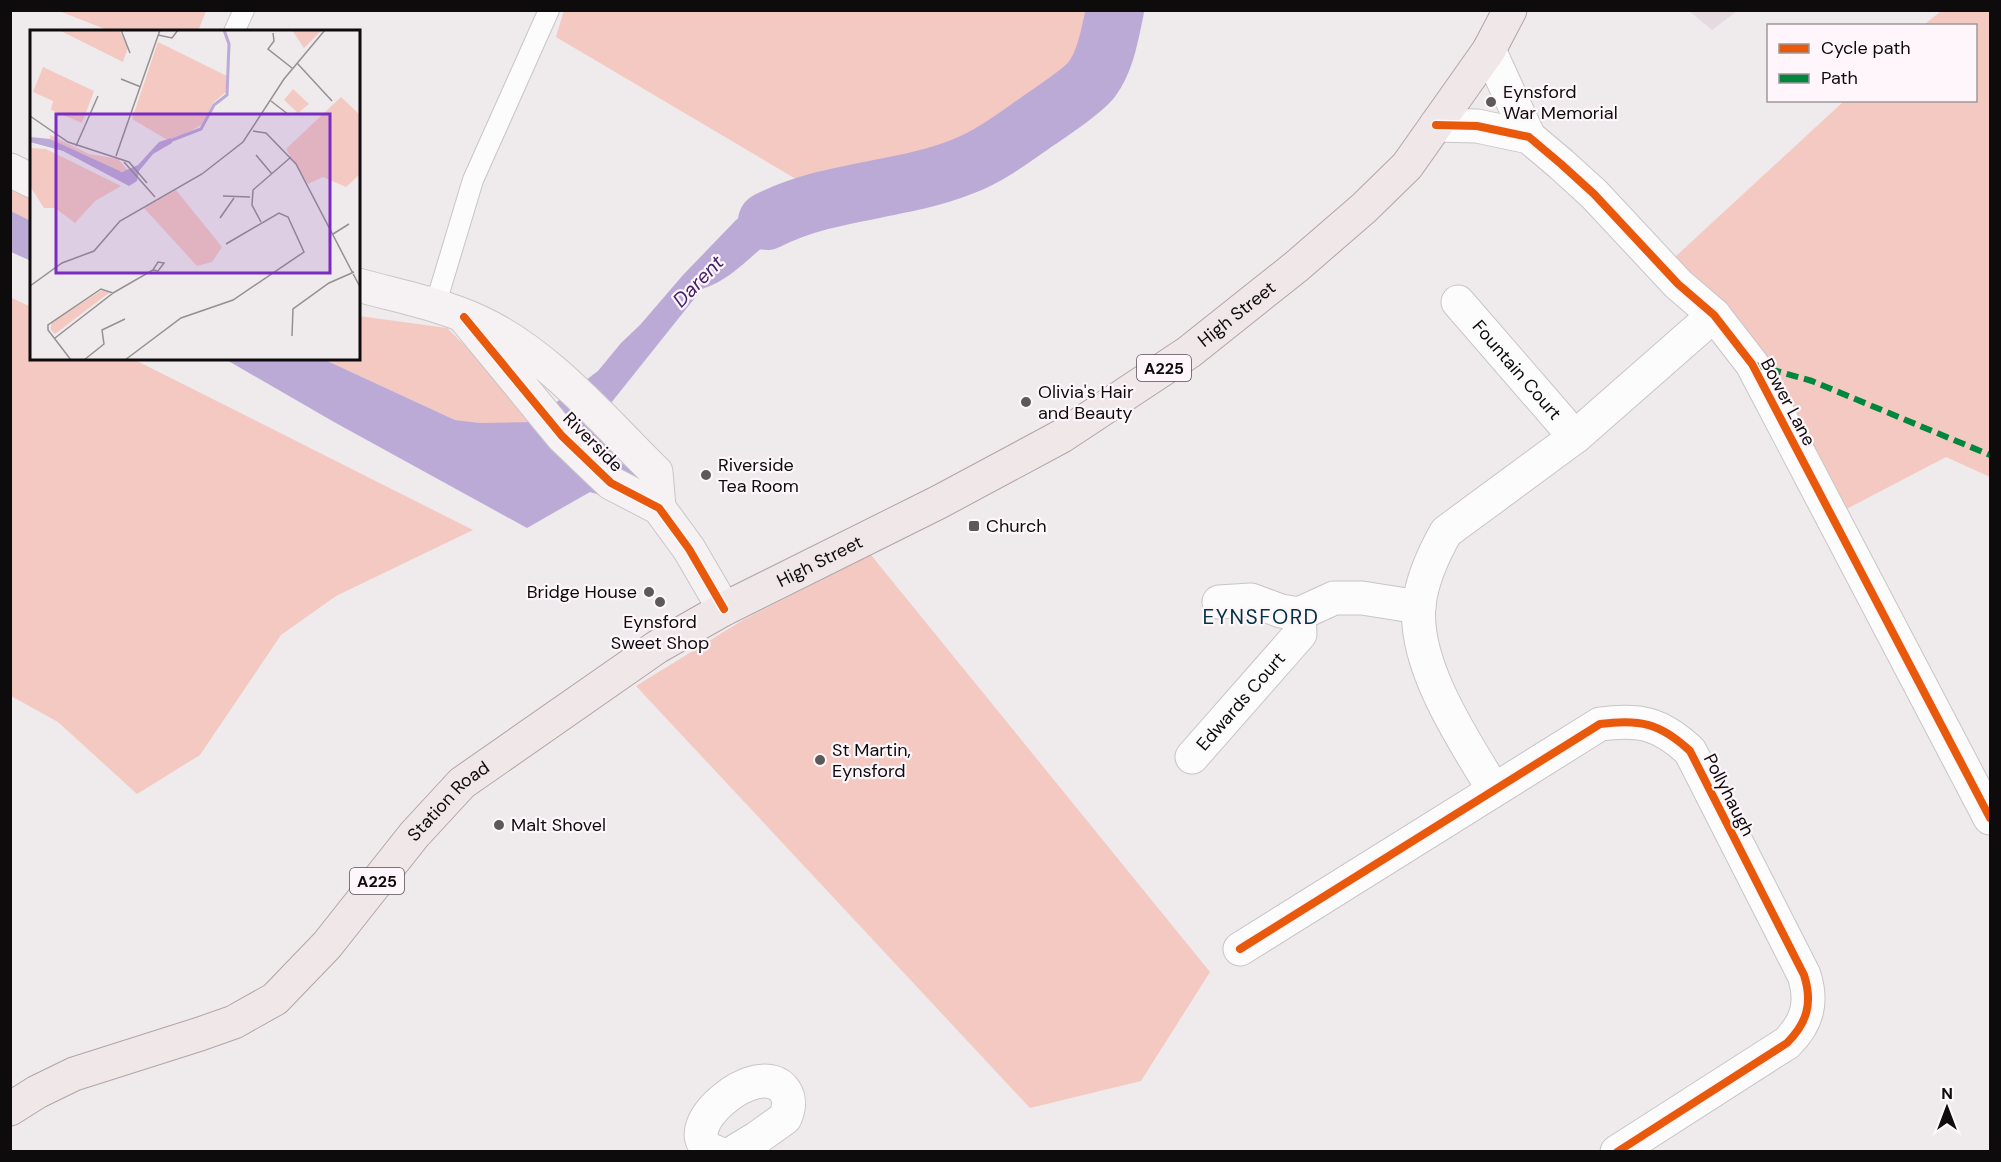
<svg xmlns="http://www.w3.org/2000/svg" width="2001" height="1162" font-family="'DM Sans',sans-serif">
  <rect width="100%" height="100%" fill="#efeaec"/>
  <path fill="#e5dadf" d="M1689,11h48l-25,19z"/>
  <g fill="#f4c9c1">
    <path d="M564,10l536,1 -18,56 -70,55 -59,30 -65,27 -87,3 -245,-145z"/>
    <path d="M59,11l147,-1v1l-8,20h-88z"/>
    <path d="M1941,11h49v466l-44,-20 -107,56 -164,-256 169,-156 132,-1v-74l-52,-1z"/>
    <path d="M11,184l20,10v27l-20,-10z"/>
    <path d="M10,297l21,10 1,51 101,1 340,171 -137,66 -55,39 -81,120 -63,39 -79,-72 -47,-26z"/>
    <path d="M359,316l88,12 90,88 -7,6 -13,1h-36l-26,-3 -132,-61 35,-1z"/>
    <path d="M871,555l339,417 -69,109 -111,27 -394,-422 107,-66z"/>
  </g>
  <g fill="#bcaad6">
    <path d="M839,174l8,41c-19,3 -41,4 -58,13 -31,17 -53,51 -87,61l-103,129 6,8 12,33 29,24 -26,18 -30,-9 -63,36 -193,-106 -109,-63h98l132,61 26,3 49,-1 68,-51 23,-28 19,-18 43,-50 53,-55 16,-12 29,-14z"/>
    <path d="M11,211l20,10v40l-20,-9z"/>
  </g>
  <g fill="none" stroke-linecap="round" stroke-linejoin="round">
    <path stroke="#bcaad6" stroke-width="58" d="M767,221c62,-32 133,-29 197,-55 26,-10 51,-29 74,-45 13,-9 46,-31 54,-42 14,-19 18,-46 23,-69"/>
    <defs>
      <g id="lane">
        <path d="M234,32l10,-22"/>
        <path d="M435,306l38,-126 76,-170"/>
      </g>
      <g id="street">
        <path d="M1489,50l40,87"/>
        <path d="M1436,125l41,1 52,11 32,27 33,30 84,90 36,31 38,49 238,454"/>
        <path id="s1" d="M1458,302l117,135"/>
        <path d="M1219,602l32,-2 30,11 18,3 35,-16h28l57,9"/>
        <path id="s2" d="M1192,757l108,-123 -1,-20"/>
        <path d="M1494,790c-30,-49 -81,-125 -75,-185 3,-26 14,-50 27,-73l129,-95 139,-122"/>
        <path d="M1240,949l360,-225c40,-5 60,-1 90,27l114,224c9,28 3,48 -17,68l-170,109"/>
        <path d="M716,1152c-51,-18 44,-99 69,-61 5,8 4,18 0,27l-28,20 -23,14"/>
      </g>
      <g id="secondary">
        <path d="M10,170l22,11"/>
        <path d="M358,285c40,11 82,19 119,36 68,30 126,99 179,151l3,36"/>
        <path d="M464,317l98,119 49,47 48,25 30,41 35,60"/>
      </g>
      <g id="primary">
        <path id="s3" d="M10,1109l27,-17 37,-18 126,-40 34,-12 41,-23 52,-54 87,-110 48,-52 195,-136 67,-38 215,-107 123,-66 127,-84 108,-86 67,-58 43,-42 82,-116 21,-40"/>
      </g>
    </defs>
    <use href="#lane" stroke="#c9c5c6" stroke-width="22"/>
    <use href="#street" stroke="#c9c5c6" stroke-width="35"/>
    <use href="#secondary" stroke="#c9c5c6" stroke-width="35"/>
    <use href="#primary" stroke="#b3a4a7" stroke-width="35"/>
    <use href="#lane" stroke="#fdfcfc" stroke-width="20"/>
    <use href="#street" stroke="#fdfcfc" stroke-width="33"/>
    <use href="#secondary" stroke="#f6f2f3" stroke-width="33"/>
    <use href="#primary" stroke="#f0e7e9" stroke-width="33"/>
    <path stroke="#00873e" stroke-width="6" stroke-dasharray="12 6" stroke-linecap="butt" d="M1752,364l60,17 178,74"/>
    <defs>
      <g id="cycleway">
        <path d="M1436,125l41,1 52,11 32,27 33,30 84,90 36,31 38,49 238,454"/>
        <path d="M464,317l98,119 49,47 48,25 30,41 35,60"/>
        <path d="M1240,949l360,-225c40,-5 60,-1 90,27l114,224c9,28 3,48 -17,68l-170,109"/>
      </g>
    </defs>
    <use href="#cycleway" stroke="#fef6fa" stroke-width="11"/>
    <use href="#cycleway" stroke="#e8590c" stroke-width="8"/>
  </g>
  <g fill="#5d595a" stroke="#fef6fa" stroke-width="2">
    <circle cx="1491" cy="102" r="6"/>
    <circle cx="1026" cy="402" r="6"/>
    <circle cx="706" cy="475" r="6"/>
    <rect x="968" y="520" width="12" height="12" rx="3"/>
    <circle cx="649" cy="592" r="6"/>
    <circle cx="660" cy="602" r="6"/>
    <circle cx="820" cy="760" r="6"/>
    <circle cx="499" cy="825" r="6"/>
  </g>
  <g text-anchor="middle" stroke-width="4.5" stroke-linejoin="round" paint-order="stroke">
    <g fill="#fef6fa" stroke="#565253" stroke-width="1.5">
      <rect x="1137" y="355" width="54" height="26" rx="4.5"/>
      <rect x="350" y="868" width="54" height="26" rx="4.5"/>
    </g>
    <g font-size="16" font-weight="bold" fill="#0e0b0c">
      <text x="1164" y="374">A225</text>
      <text x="377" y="887">A225</text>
    </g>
    <g font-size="18" fill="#0e0b0c" stroke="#fef6fa" text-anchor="start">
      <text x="1503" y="98">Eynsford<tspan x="1503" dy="21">War Memorial</tspan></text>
      <text x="1038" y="398">Olivia's Hair<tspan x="1038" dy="21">and Beauty</tspan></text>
      <text x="718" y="471">Riverside<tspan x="718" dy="21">Tea Room</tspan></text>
      <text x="986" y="532">Church</text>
      <text x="637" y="598" text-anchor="end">Bridge House</text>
      <text x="660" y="628" text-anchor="middle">Eynsford<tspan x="660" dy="21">Sweet Shop</tspan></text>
      <text x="832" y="756">St Martin,<tspan x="832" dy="21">Eynsford</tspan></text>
      <text x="511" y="831">Malt Shovel</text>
    </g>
    <g font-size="18" fill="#0e0b0c" stroke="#fef6fa">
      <text dy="6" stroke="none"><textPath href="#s3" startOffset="1482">High Street</textPath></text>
      <text dy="6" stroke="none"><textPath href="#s1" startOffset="90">Fountain Court</textPath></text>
      <text transform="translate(1788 402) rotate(62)" y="6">Bower Lane</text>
      <text transform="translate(593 442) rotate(45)" y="6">Riverside</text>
      <text dy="6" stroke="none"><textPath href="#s3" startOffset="996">High Street</textPath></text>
      <text dy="6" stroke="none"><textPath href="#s2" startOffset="74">Edwards Court</textPath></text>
      <text transform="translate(1729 795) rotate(63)" y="6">Pollyhaugh</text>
      <text dy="6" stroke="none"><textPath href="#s3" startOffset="552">Station Road</textPath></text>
    </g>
    <g font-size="20" font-style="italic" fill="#44216b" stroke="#fef6fa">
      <text transform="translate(698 281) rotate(-46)" y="7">Darent</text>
    </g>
    <g font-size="21" letter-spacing="1.5" fill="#013145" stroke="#fef6fa">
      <text x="1261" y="624">EYNSFORD</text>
    </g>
  </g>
  <g transform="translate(30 30)">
    <rect width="330" height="330" fill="#efeaec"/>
    <path d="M29,0h60l9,17 -5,15zM262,0h30l-18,18zM128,12l71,35v12l-16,14 -9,20 -26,16h-12l-34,-20zM13,37l51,24 -12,32 -31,-13 2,-9 -20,-9zM263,59l16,15 -11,9 -14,-13zM311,67l19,18v59l-14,13 -23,-10 -15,7 -22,-35zM20,105l39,19 29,5 11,13 -10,-1 -69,-32zM0,118l16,1 75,37 -26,15 -20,22 -20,-15h-11l-14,-22zM146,160l46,57 -10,15 -15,4 -53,-58zM72,260l8,2 -55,42 -4,-4v-7z" fill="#f4c9c1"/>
    <path d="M0,107l20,2 72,33 16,-7 21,-23 12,-4 1,5 -19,11 -14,17 -2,10 -8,5 -66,-35 -33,-9z" fill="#bcaad6"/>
    <path fill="none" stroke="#bcaad6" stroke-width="3" d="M132,114l39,-15 13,-24 13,-10 2,-51 -5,-14"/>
    <path fill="none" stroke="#959192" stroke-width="1.5" d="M91,0l9,23M243,3l1,8 -6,8 24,19M128,5l14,3 6,-8M267,33l35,38M91,49l20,8M241,71l18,14M0,86l38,26 61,20 18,21M223,101l13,2 30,31 64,123M46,116l22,-50M226,125l16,19M86,126l44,-126M94,132l31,35M193,166l27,1M190,188l14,-20M231,192l-9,-17 1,-15 38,-33M303,204l16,-10M0,256l32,-23 32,-12 26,-30 82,-47 41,-32 41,-63 41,-49M83,263l40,-23 5,-8 6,1 -6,8 -5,-1M262,306l1,-27 36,-26 25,-11M25,308l58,-45 -12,-4 -53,36v5l23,30M54,330l20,-16 -2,-14 23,-11M95,330l56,-42 52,-18 71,-48 -16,-35 -9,-4 -53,31"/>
    <path fill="#7b2cbf" fill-opacity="0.15" stroke="#7b2cbf" stroke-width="3" d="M26,84h274v159h-274z"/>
    <rect width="330" height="330" fill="none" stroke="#0e0b0c" stroke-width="3"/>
  </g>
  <rect width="2001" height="1162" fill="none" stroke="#0e0b0c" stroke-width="24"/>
  <rect x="1767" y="24" width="210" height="78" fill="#fef6fa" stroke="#9e989b" stroke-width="1.5"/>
  <rect x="1779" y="44" width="30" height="9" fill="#e8590c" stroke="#9e989b" stroke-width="1.5"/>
  <text x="1821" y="54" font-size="18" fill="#0e0b0c">Cycle path</text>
  <rect x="1779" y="74" width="30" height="9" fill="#00873e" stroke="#9e989b" stroke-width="1.5"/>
  <text x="1821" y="84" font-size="18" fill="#0e0b0c">Path</text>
  <g transform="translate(1947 1108)" stroke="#fef6fa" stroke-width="4.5" paint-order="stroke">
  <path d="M0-4.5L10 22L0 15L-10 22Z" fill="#0e0b0c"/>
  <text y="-9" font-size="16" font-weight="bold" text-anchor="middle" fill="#0e0b0c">N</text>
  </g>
</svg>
